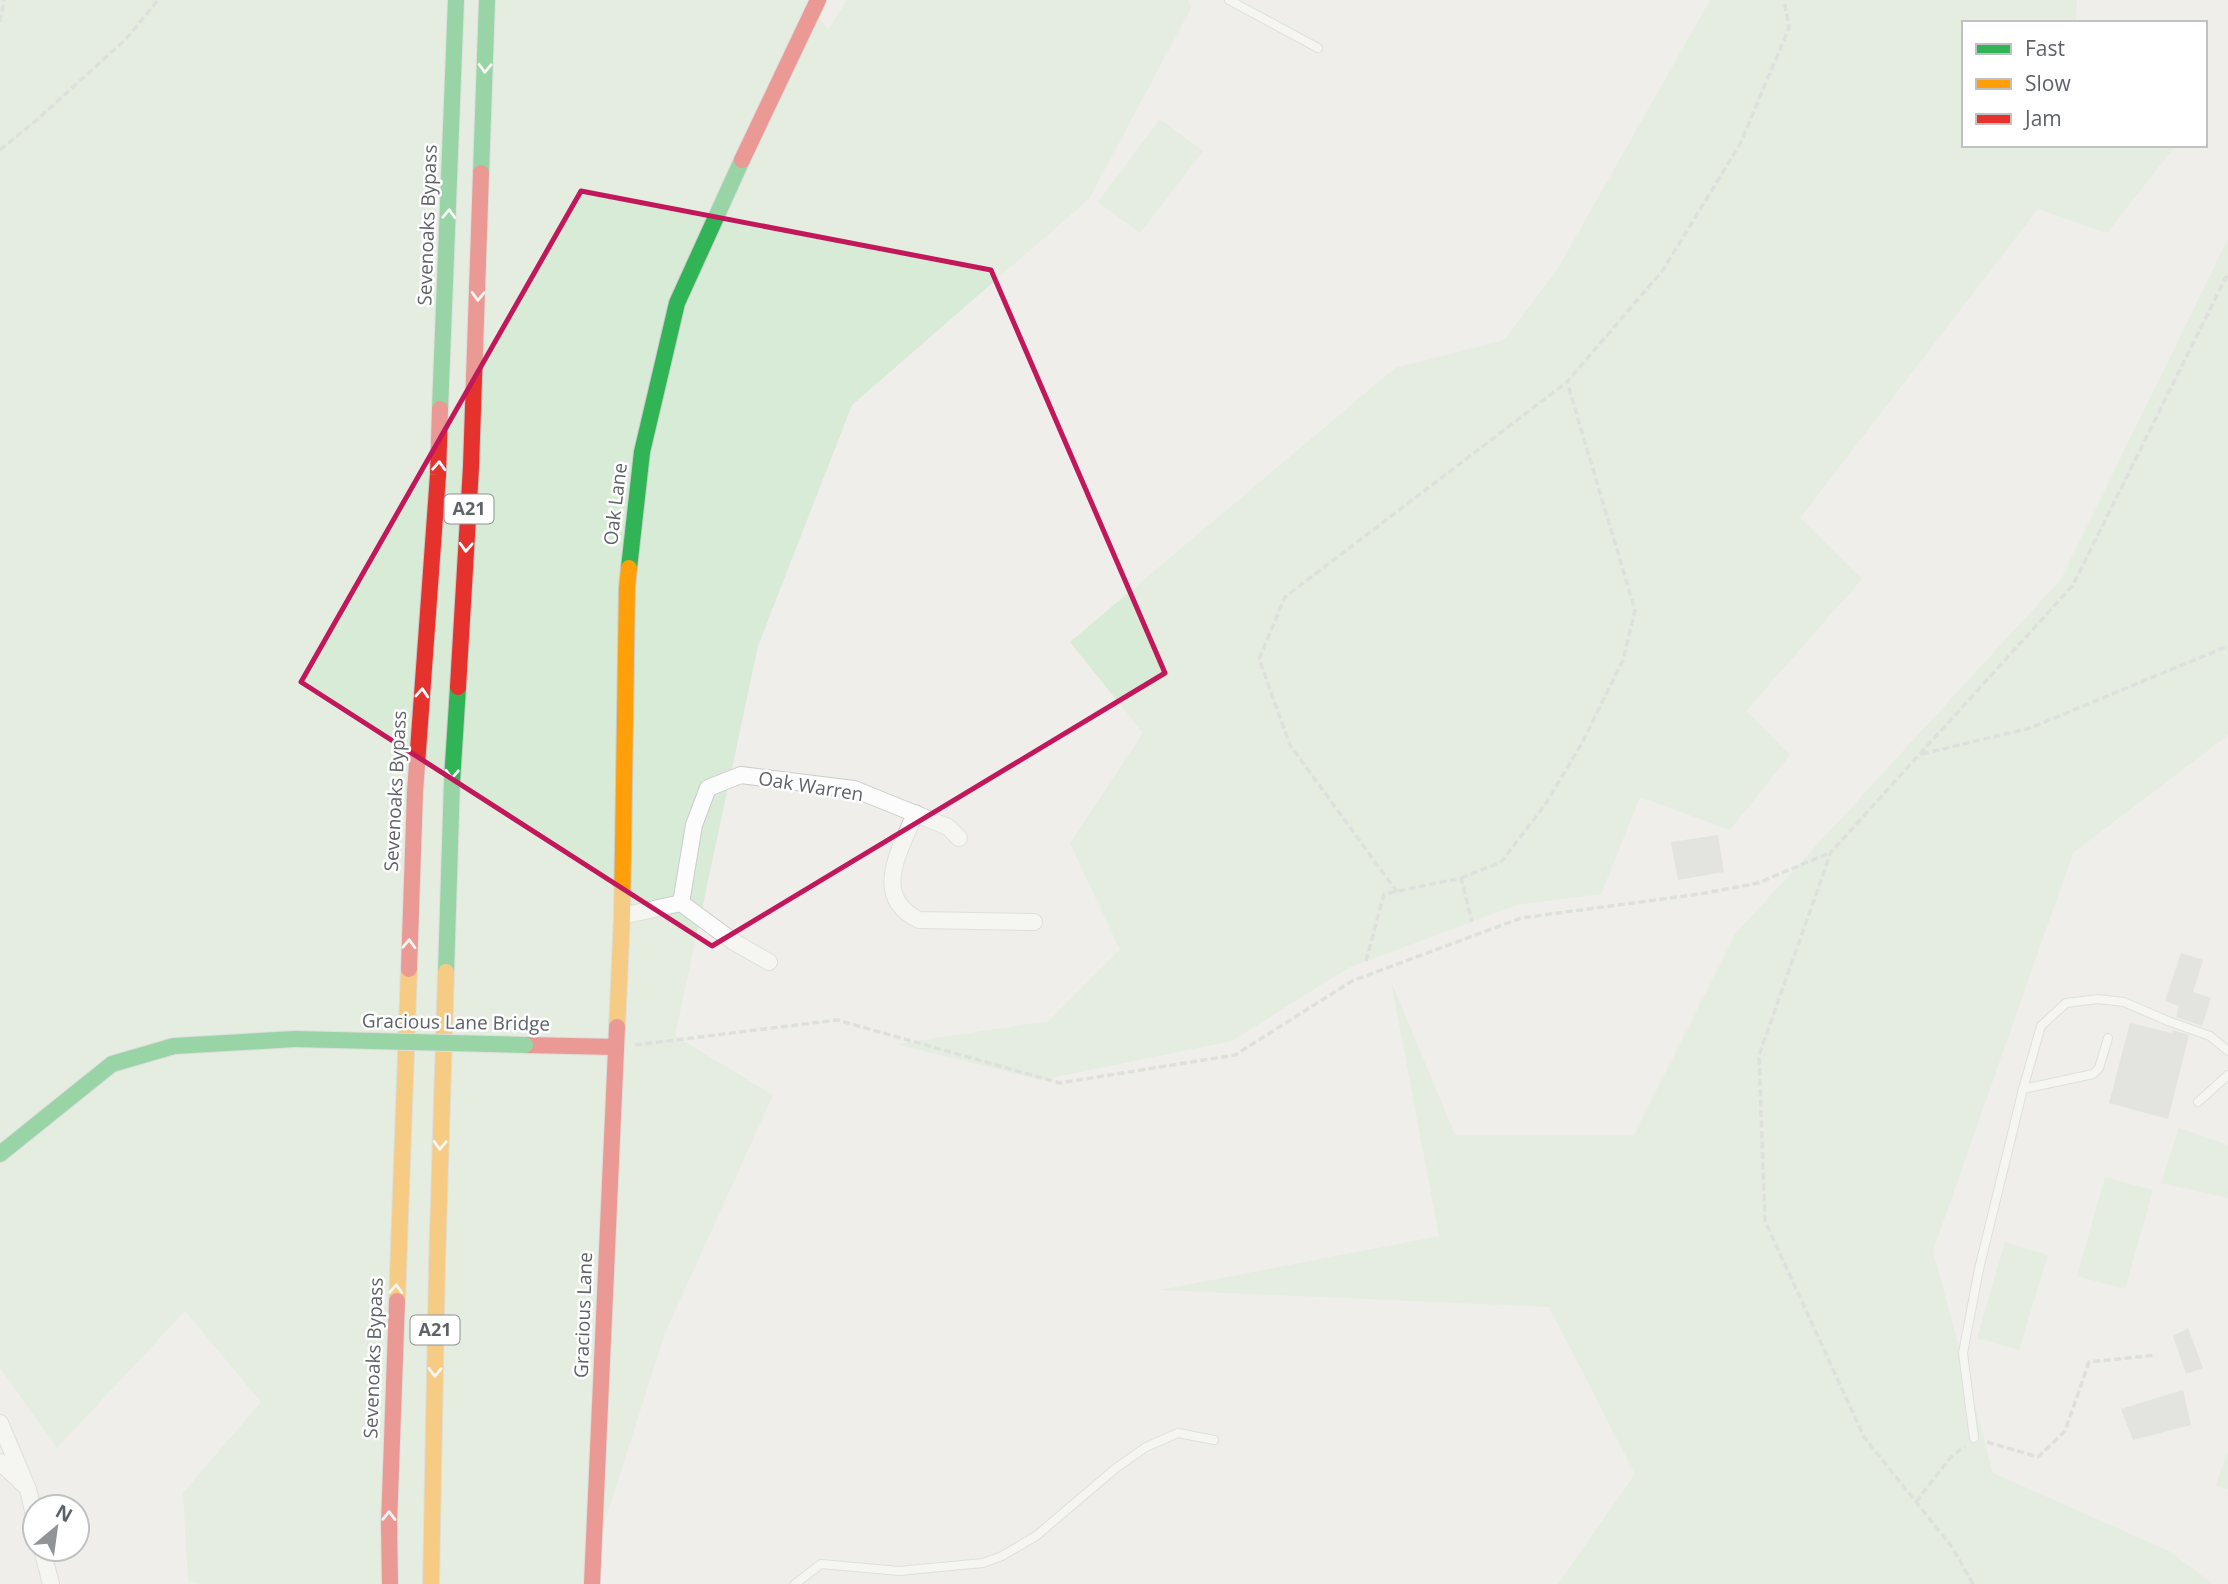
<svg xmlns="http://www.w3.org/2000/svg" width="2228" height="1584" font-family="'Open Sans',sans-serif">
  <rect width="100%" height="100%" fill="#efeeea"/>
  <g fill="#d8ebd6">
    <path d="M0,0h806l22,30 19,-30h341l3,8 -102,191 -237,206 -94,241 -83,390 98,59 -108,238 -80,251h-386l-11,-4 -5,-87 78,-91 -76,-91 -128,137 -57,-80z"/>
    <path d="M1710,0h367l-1,23h-112v122h212l-69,88 -69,-24 -238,309 62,61 -116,132 44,44 -60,75 -90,-33 -39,97 -84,11 -169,63 -116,73 -191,39 -145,-36 153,-23 71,-71 -50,-107 73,-110 -73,-91 325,-274 109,-28 53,-70z"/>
    <path d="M1160,119l43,32 -63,82 -42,-31z"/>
    <path d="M2228,239v496l-155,118 -140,398 60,222 176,78 44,33h-655l77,-110 -86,-167 -389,-17 279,-54 -48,-255 64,154h179l101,-201 326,-355z"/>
    <path d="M2179,1128l49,17v53l-67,-15z"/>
    <path d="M2105,1177l48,13 -28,99 -48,-13z"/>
    <path d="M2005,1242l43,13 -29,95 -42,-12z"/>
    <path d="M2228,1450v39l-12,-4z"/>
  </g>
  <g fill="#d6d5d3">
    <path d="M1718,835l6,37 -46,8 -7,-38z"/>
    <path d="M2181,953l22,7 -10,32 18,6 -9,28 -26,-9 3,-11 -14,-5z"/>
    <path d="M2130,1023l42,10 1,-3 16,5 -21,84 -59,-16z"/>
    <path d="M2188,1328l15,40 -17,6 -13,-38z"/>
    <path d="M2183,1390l8,35 -58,15 -12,-31z"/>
  </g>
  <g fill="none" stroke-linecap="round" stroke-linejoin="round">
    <defs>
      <g id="lane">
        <path d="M1229,0l89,48"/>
        <path d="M2023,1089l70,-15 6,-6 9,-30"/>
        <path d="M2198,1102l30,-27"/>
        <path d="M1974,1438l-11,-85 16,-84 44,-180 18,-63 25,-23 32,-4 26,3 44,19 42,15 18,15"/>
        <path d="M795,1584l26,-20 78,7 84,-8 19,-7 34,-20 80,-68 30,-21 32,-14 36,7"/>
      </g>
      <g id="street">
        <path d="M915,813c-14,37 -45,83 4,107l115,2"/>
        <path d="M681,903l53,39 35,20"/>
        <path d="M622,916l59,-13 13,-78 14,-37 33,-13 113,14 94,38 11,11"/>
        <path d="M0,1423l28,66 7,31"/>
        <path d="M0,1462l24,23"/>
        <path d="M42,1549l9,35"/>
      </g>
      <g id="fast">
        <path d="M481,173l6,-173"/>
        <path d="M440,409l16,-409"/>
        <path d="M629,568l13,-116 35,-149 65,-143"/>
        <path d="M446,972l6,-191 6,-94"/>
        <path d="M0,1154l112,-90 62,-18 121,-7"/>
      </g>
      <g id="slow">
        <path d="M617,1027l5,-111 5,-328 2,-20"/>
        <path d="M397,1301l12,-332"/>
        <path d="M431,1584l6,-319 9,-293"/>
      </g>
      <g id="jam">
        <path d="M742,160l76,-160"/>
        <path d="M458,687l13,-220 10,-294"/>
        <path d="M409,969l6,-177 23,-317 2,-66"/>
        <path d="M525,1045l91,2"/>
        <path d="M390,1584l-1,-60 8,-223"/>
        <path d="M592,1584l25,-557"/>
      </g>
    </defs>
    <use href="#lane" stroke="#cbcccc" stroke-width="10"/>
    <use href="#street" stroke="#cbcccc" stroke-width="18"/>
    <use href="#fast" stroke="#cacacb" stroke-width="18"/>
    <use href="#slow" stroke="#cacacb" stroke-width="18"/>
    <use href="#jam" stroke="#cacacb" stroke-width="18"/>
    <g stroke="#cacfcc" stroke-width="3.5" stroke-dasharray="7 3.5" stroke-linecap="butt">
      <path d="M0,22l4,-22"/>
      <path d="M0,150l39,-32 88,-80 31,-38"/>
      <path d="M1922,754l108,-26 198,-82"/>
      <path d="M1461,878l40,-16 44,-57 37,-62 41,-83 12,-50 -68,-228 96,-112 77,-126 49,-116 -5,-28"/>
      <path d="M1397,892l-107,-147 -31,-86 26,-62 282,-215"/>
      <path d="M1366,961l18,-67 77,-16 11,44"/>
      <path d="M635,1045l202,-25 223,63 175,-28 117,-74 169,-63 179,-24 58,-11 71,-30"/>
      <path d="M1987,1442l51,15 27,-26 24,-69 67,-7"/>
      <path d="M1916,1502l34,-44 15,-12"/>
      <path d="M1973,1584l-21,-37 -88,-110 -99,-216 -6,-166 72,-203 242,-267 155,-312"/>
    </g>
    <use href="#lane" stroke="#fdfcfc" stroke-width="8"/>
    <use href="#street" stroke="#fdfcfc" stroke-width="16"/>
    <use href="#fast" stroke="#30b455" stroke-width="16"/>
    <use href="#slow" stroke="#ff9f0a" stroke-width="16"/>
    <use href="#jam" stroke="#e5322d" stroke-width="16"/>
    <defs>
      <path id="fast-bridge" d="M295,1039l230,6"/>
    </defs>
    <use href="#fast-bridge" stroke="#cacacb" stroke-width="18" stroke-linecap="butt"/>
    <use href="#fast-bridge" stroke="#30b455" stroke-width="16"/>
  </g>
  <defs><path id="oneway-chevron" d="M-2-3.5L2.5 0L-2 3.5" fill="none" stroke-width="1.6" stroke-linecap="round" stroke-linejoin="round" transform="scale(1.75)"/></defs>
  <g stroke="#fff">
    <use href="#oneway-chevron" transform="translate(485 68) rotate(92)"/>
    <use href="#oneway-chevron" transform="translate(449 214) rotate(-88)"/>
    <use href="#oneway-chevron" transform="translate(478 296) rotate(92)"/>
    <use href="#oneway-chevron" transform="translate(439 466) rotate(-87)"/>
    <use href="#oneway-chevron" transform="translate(466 547) rotate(93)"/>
    <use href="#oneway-chevron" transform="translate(422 693) rotate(-86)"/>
    <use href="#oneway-chevron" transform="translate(452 774) rotate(93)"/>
    <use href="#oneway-chevron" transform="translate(409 944) rotate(-88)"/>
    <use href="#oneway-chevron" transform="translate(440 1145) rotate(92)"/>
    <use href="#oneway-chevron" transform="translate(396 1289) rotate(-88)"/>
    <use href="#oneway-chevron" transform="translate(435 1372) rotate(91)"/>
    <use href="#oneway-chevron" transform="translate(389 1516) rotate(-89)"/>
  </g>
  <path d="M0 0H2228V1584H0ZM581,191l410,79 174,403 -453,273 -411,-264z" fill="#efeeea" fill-opacity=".55" fill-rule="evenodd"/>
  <path fill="none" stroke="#c2185b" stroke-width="5" stroke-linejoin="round" d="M581,191l410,79 174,403 -453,273 -411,-264z"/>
  <g text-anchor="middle" stroke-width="5" stroke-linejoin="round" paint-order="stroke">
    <g fill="#fff" stroke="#8f9295" stroke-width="2">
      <rect x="444.5" y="494.5" width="49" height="29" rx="5"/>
      <rect x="410.5" y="1315.5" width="49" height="29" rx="5"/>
    </g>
    <g font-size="18" font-weight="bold" fill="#5f6368">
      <text x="469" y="515">A21</text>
      <text x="435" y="1336">A21</text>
    </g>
    <g font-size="19" fill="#5f6368" stroke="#fff">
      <text transform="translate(427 225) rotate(-88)" y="7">Sevenoaks Bypass</text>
      <text transform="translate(615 504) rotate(-83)" y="7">Oak Lane</text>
      <text transform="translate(811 786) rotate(9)" y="7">Oak Warren</text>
      <text transform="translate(395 791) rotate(-87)" y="7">Sevenoaks Bypass</text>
      <text transform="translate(456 1022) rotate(1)" y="7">Gracious Lane Bridge</text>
      <text transform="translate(583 1315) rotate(-88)" y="7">Gracious Lane</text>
      <text transform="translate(373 1358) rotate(-88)" y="7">Sevenoaks Bypass</text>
    </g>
  </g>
  <rect x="1962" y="21" width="245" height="126" fill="#ffffff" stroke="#bfc1c3" stroke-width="2"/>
  <rect x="1976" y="44" width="35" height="10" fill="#30b455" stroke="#bfc1c3" stroke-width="2"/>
  <text x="2025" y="56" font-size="21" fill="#5f6368">Fast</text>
  <rect x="1976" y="79" width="35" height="10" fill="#ff9f0a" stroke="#bfc1c3" stroke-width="2"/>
  <text x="2025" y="91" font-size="21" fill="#5f6368">Slow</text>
  <rect x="1976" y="114" width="35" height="10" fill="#e5322d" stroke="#bfc1c3" stroke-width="2"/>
  <text x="2025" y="126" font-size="21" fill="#5f6368">Jam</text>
  <g transform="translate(56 1528) rotate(29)"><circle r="33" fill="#ffffff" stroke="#bfc1c3" stroke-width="2"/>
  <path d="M0-5L12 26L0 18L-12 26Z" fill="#919496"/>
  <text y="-10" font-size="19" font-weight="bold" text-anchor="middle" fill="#5f6368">N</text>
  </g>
</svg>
